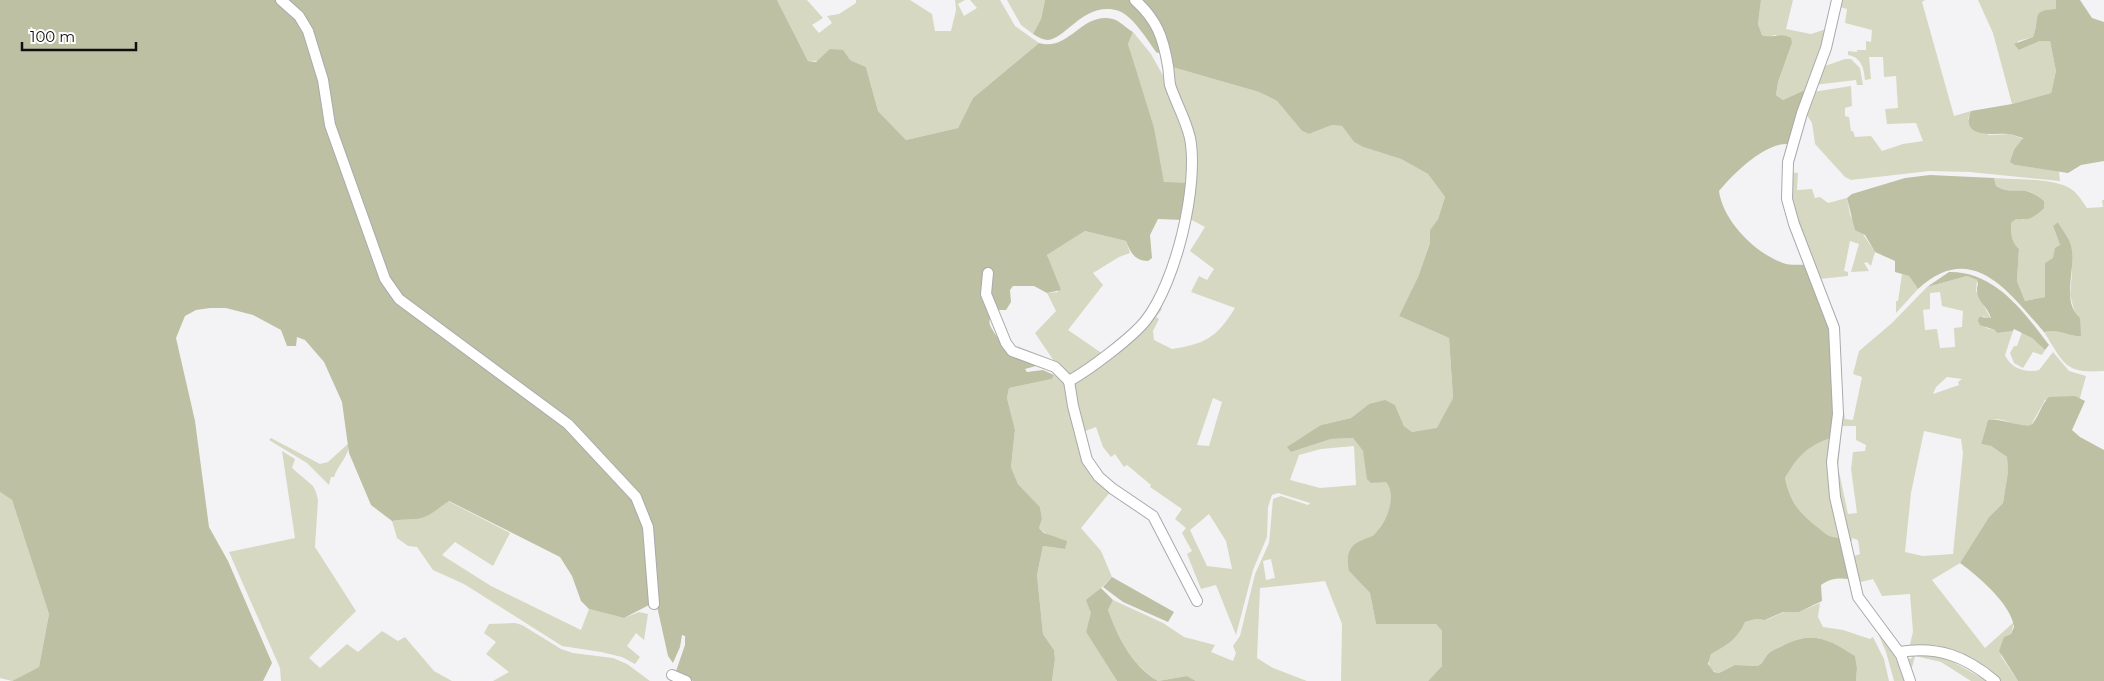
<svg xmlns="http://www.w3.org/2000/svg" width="2104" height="681" font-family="Montserrat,sans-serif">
  <rect width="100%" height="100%" fill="#f3f3f6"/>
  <g fill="#d6d8c1" fill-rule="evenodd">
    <path d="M777,0h30l16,18 -11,7 7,8 13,-10 -5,-7 12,-2 17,-11v-3h54l22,14 3,17h16l5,-21 -1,-10h10l-7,4 6,12 13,-8 -7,-8h30l15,26 24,17 -66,55 -15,30 -52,12 -28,-29 -12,-44 -16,-7 -42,1z"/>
    <path d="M1007,0h38l-4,19 -8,15 -12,-9z"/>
    <path d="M1761,0h32l-7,29 25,5 18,-6 -22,61 -24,11 -7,-5 2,-13 14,-39 -17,-8 -7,2 -6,-2 -4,-11z"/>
    <path d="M1841,0h84l-3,2 32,114 17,-5 -3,8 21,16 21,-1 13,5 -3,4 -5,22 40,5 4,2 1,9 -90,-9 -41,-1 -78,9 -6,-3 -30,-33 -3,-21 -7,-11 8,-20 38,-6 1,20 -7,2v8l4,1 2,14h2l2,6 16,-1 11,15 21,-7 20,-3 -7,-18 -29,1 -2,-15 13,-1 -2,-32 -12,1 -1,-20h-14l2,22 -6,1c-1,-12 -4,-23 -17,-25v-4l9,1v-2h9v-9l5,1 1,-12 -27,-7 2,-14 -7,-2z"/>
    <path d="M1978,0h78v9c-27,1 -15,9 -23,28l-15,4 1,9 21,-9h10l6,30 -5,22 -39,11 -19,-71z"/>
    <path d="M1133,32l18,22 15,27 20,50 2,52h-24l-4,-22 -32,-117z"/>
    <path d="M1845,59h6l9,9 3,17h-6l-1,-5 -42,5 8,-18z"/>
    <path d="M1172,67l87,25 18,9 25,30 7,3 23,-9 10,1 12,16 9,5 38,12 27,15 17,23 -7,22 -8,11v13l-12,34 -19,39 50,22 4,60 -16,31 -25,3 -8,-6 -9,-21 -26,-1 -18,14 -30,7 -30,27 40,-13 22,-1 10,13 8,32 15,-2c3,5 7,13 6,19 -4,23 -30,52 -43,71l21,22 6,31h60l6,7v35l-14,15h-87l1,-57 -17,-43 -65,7 -3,70 16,10 34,13h-111l-9,-5 -29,5c-26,-16 -40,-44 -50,-71l5,-10 50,23 21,14 31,8 -4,7 22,9 3,-8 -3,-7 7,-10 15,-62 14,-31 4,-44 8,-3 27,9 2,-2 -32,-10 -6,2 -4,12 -1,30 -14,33 -17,65 -20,-50 -15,4 -14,-35 5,-3 -10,-18 4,-5 -11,-9 7,-10 -32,-22 1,-2 -24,-20 -3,2 -9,-13 -4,3 -8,-10 -7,-20 -16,6 -9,-48 88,-79 3,3 -6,8 3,2 -6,12 1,9 18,9c34,-5 45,-12 63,-41l-44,-16 8,-16 8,4 7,-11 -24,-18 15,-24 -15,-8 4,-50 -19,-74zM1213,398l9,4 -13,44 -12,-1zM1354,446l2,39 -36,3 -30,-8 9,-25 22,-6zM1209,514l17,27 6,28 -25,-3 -17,-36zM1271,559l4,19 -9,2 -3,-19z"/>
    <path d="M1790,172l8,1 -1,17 15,-1 3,9 5,-1 8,6 19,-5 3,17 25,37 -4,14 -4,-4 -3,1 5,8 -18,1 8,-28 -9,-3 -6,30 4,1v4l-28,3 -26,-62z"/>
    <path d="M1994,178c21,2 66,-1 81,14 5,5 8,11 12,16l16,-1 -1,-7h2v171c-40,3 -40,-8 -60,-39 13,-4 24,4 37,3l-11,-40 2,-22 -1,-26 -13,-25 -5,4 7,19 -6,7v6l-9,5v34l-20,4 -8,-20 2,-32c-8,-7 -8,-16 -8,-26l5,-4 8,1 20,-19c-21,-19 -28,-4 -48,-15z"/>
    <path d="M1085,231l41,10 4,12 -11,4 -26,16 10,12 -35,45 35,24 -19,15 -8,2 1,4c-15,0 -27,-8 -41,-9l-4,-4 -16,-4c13,-12 22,-2 34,4l4,-1 -19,-28 21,-22 -9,-18 11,-1 -11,-37z"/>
    <path d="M1902,274l7,2 9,13 -22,24v-12h2z"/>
    <path d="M1967,276l10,4 -1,11 15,28 -8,-3 3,12 9,2 2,3 16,-2 -8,24c6,14 21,18 34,15l14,-18 16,19 17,5 -6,22 -35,2 -14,25c-14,5 -27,-10 -43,-5l-7,24 10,2 16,11 1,15 -5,31 -14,14 -29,46 -28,17 53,68 29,-26 -3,12 -7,3 -3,19 17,25h-18l-33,-24 -20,-9 -11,-3 -27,3 4,-16 -3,-38 -28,2 -9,-17 -16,4 -3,-27 6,-2 -2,-14 -6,-2v3h-4l-13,-65 5,-56 4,-8 1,7 8,1 9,-43 -9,-3 6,-23 33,-28 35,-36zM1940,292l2,14 21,5 -1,16 -8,1 1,19 -15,1 -3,-19 -12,1 -2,-20 7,-1v-16zM1947,377l15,2 -4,3 1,3 -26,9 3,-7zM1842,426h14v14l10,5 -1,6 -12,1 -2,17 6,44 -9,1 -10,-47zM1924,431l37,8 2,14 -10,101 -30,2 -18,-4 6,-59z"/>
    <path d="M2022,332l10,6 13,12 -3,5 -9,-3 -10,16 -9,-5 -4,-10 4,-7h3z"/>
    <path d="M1054,375l11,7 15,69 31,40 -30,37 20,23 11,26 -11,11 -15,44 31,49h-65l3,-22 -1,-9 -11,-16 -6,-59 6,-29 22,3 -26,-21 3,-9 -2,-12 -22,-23 -7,-17 4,-37 -8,-32 2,-10 43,-9z"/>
    <path d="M271,438l49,26 8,-2 21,-19c0,14 -11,21 -15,34h-3l-2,8 -22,-22 -38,-23z"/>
    <path d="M1831,438l12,100c-17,-1 -15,-3 -27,-12 -18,-14 -26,-25 -31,-48 13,-23 22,-32 46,-40z"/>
    <path d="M282,451l13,8 -3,9 21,18 3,6 2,8 -3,47 41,64 -47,47 11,10 27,-24 11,8 24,-21 16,10 7,-4 29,34 18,10h-171l-1,-13 -51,-116 66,-14z"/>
    <path d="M0,492l12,8 37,114 -10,53 -27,14 -12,-3z"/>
    <path d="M448,501l62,32 -17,33 -38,-24 -13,13 49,31 90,44 8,-21 35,9 15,-6 9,2 -4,26 -8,-7 -9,13 13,11 -5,7 -13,-7 -21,-5 -39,-6 -98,-62 -31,-14 -16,-23 -9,-1 -11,-8 -5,-17c9,-2 16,-1 25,-2 12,-1 21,-12 31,-18z"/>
    <path d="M1820,603l-2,14 5,10 20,3 27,9 3,-2 11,22 5,22h-33l1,-13 -2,-12c-25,-16 -42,-25 -69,-12 -5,3 -14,6 -18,10 -4,4 -4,9 -9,12l-24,-1 -16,8c-10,-2 -12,-9 -8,-19 15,-8 27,-15 34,-32l11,-3 10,1 18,-8h15z"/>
    <path d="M515,623l7,2 39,24 12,4 40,5 14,6 23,17h-157l16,-9 -23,-18 10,-12 -12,-9 5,-9z"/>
    <path d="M1878,633l16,21 12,27h-12l-8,-29z"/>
    <path d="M1925,653l25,7 37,21h-16l-30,-19 -26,-6 -5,19 -4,-12 1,-9 1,5 4,-1 -1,-4z"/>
  </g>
  <g fill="#bdc0a2">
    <path d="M0,0h777l31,61 8,1 14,-13 13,1 7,10 16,7 12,44 28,29 52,-12 15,-30 66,-55c30,9 43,-32 74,-24 7,2 13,9 20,13l-5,12 26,84 10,54 24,1 -5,37 -25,-1 -8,16 2,23 -4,3c-13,0 -18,-9 -22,-20l-41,-10 -38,24 14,35 -14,3 -13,-7h-21l-3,4 1,12 -5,8h-10c-4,4 -8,9 -6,15 2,6 19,28 24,32 7,4 16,3 22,9l-11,3 2,3 16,-2 11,5 -2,4 -43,9 -2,10 8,32 -4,37 7,17 22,23 2,12 -3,9 5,5 23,8 -2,8 -22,-3 -6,29 6,59 11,16 1,9 -3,22h-359l-17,-10 9,-26v-9l-3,-1 -2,12 -7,16 -5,-7 -13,-59 -4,1 -2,7 -25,13 -35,-9 -8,-8 -9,-25 -12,-19 -111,-56c-10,6 -20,17 -32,18 -9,1 -16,0 -25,2l-21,-16 -22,-52 -7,-51 -18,-40 -19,-22 -8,-3 -1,9h-9l-6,-16 -28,-15 -27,-7h-16l-14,2 -11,6 -9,22 19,83 14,106 19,34 44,102 -9,18h-251l27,-14 10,-53 -37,-114 -12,-8z"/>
    <path d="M1045,0h87l22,26 7,26 -4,1c-10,-13 -23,-36 -38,-42 -34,-11 -53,28 -71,29 -5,0 -10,-3 -15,-6l8,-15z"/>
    <path d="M1142,0h619l-3,24 4,11c10,4 19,-3 29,3l1,5 -14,39 -2,13 7,5 24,-11 -18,55c-24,-2 -55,29 -70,47 4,30 36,62 64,72 8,3 18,1 27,2l18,51 4,38 1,63 -2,21c-24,8 -33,18 -46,40 5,23 13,34 31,48 12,9 10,11 27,12l7,41c-12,-1 -19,-1 -29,6l1,16 -23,11h-16l-18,8 -9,-1 -11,3c-7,17 -19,24 -34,32l-3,10 6,8 5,1 16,-8 23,1c6,-3 6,-8 10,-12 4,-4 13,-7 18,-10 28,-13 44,-4 69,12l2,12 -1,13h-428l14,-15v-35l-6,-7h-60l-6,-31 -21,-22c-3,-15 -1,-26 14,-31 3,-2 9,-3 11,-5 12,-12 24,-39 12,-53l-15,1 -4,-4 -4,-28 -10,-13 -22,1 -40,13 -4,-5 34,-22 30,-7 18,-14 16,-4 10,5 9,21 8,6 25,-4 16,-30 -4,-60 -50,-22 19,-39 12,-34v-13l8,-11 7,-22 -17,-23 -27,-15 -38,-12 -9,-5 -12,-16 -10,-1 -23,9 -7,-3 -25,-30 -18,-9 -87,-25c0,-24 -14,-50 -30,-67z"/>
    <path d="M2056,0h24l12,18 12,4v139l-23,4 -13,8 -53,-8 -5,-3 4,-12 9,-12c-5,-1 -10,-4 -15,-4 -16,-1 -48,5 -37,-23l41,-7 39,-11 5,-22 -6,-30h-10l-21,9 -5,-6 19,-7c8,-19 -4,-27 23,-28z"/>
    <path d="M1930,175l64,3 2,8c19,11 26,-4 48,15v7c-9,9 -16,13 -28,11l-5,4c0,10 0,19 8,26l-2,32 8,20 20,-4v-34l8,-5 2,-10 5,-3 -7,-19 5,-4c4,8 11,16 13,24 6,23 -11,54 9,72l1,18c-13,0 -24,-8 -37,-4 -35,-40 -72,-93 -126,-43l-9,-13 -14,-4v-11l-20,-9 -10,-17 -10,-5 -8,-32 5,-4 53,-16z"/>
    <path d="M1949,272c46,-1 75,40 100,73l-4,5 -13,-12 -18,-9 -1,2 -16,2 -2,-3 -15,-5 -2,-4 1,-4 12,1c-4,-14 -18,-18 -13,-34l-1,-4 -10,-4 -40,11z"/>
    <path d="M2075,396l10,5 -13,29 8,7 24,13v231h-86l-19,-30 5,-14 7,-3 3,-7c-2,-22 -37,-52 -54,-64l29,-46 14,-14 5,-31 -1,-15 -16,-11 -10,-2 7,-24c12,-3 38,10 44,4 7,-7 9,-20 17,-27z"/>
    <path d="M1112,577l62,35 -6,10 -45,-20 -20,-15z"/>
    <path d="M1101,588l12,12 -5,10c10,27 24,56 50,71l29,-5 9,5h-79l-31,-49 5,-19 -5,-13z"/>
  </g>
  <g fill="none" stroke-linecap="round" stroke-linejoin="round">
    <defs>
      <g id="minor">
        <path d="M281,0l18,16 9,15 15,49 7,45 55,154 14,20 169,125 68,73 12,30 6,77"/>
        <path d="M1837,0l-11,48 -24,65 -14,49 -1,37 7,25 40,104 4,86 -6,48 3,35 23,100 43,58 9,26"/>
        <path d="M988,273l-2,21 20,49 6,8 43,16 14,14"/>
        <path d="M1069,381c20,-11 64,-44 77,-61 30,-38 53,-135 44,-182 -4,-18 -14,-35 -20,-53 -1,-6 -1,-13 -2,-19 -5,-29 -11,-46 -33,-66"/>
        <path d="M1069,381l4,25 14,54 12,17 14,12 40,27 44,85"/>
        <path d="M1899,652c40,-6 66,4 96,29"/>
        <path d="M672,675l14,6"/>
      </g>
    </defs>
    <use href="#minor" stroke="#aaaaad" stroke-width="12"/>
    <use href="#minor" stroke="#fff" stroke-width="10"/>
  </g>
  <path d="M22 42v8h114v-8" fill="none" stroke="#0f0f10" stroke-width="2.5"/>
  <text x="30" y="42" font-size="15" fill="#0f0f10" stroke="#ffffff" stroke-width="4" paint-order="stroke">100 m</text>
</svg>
